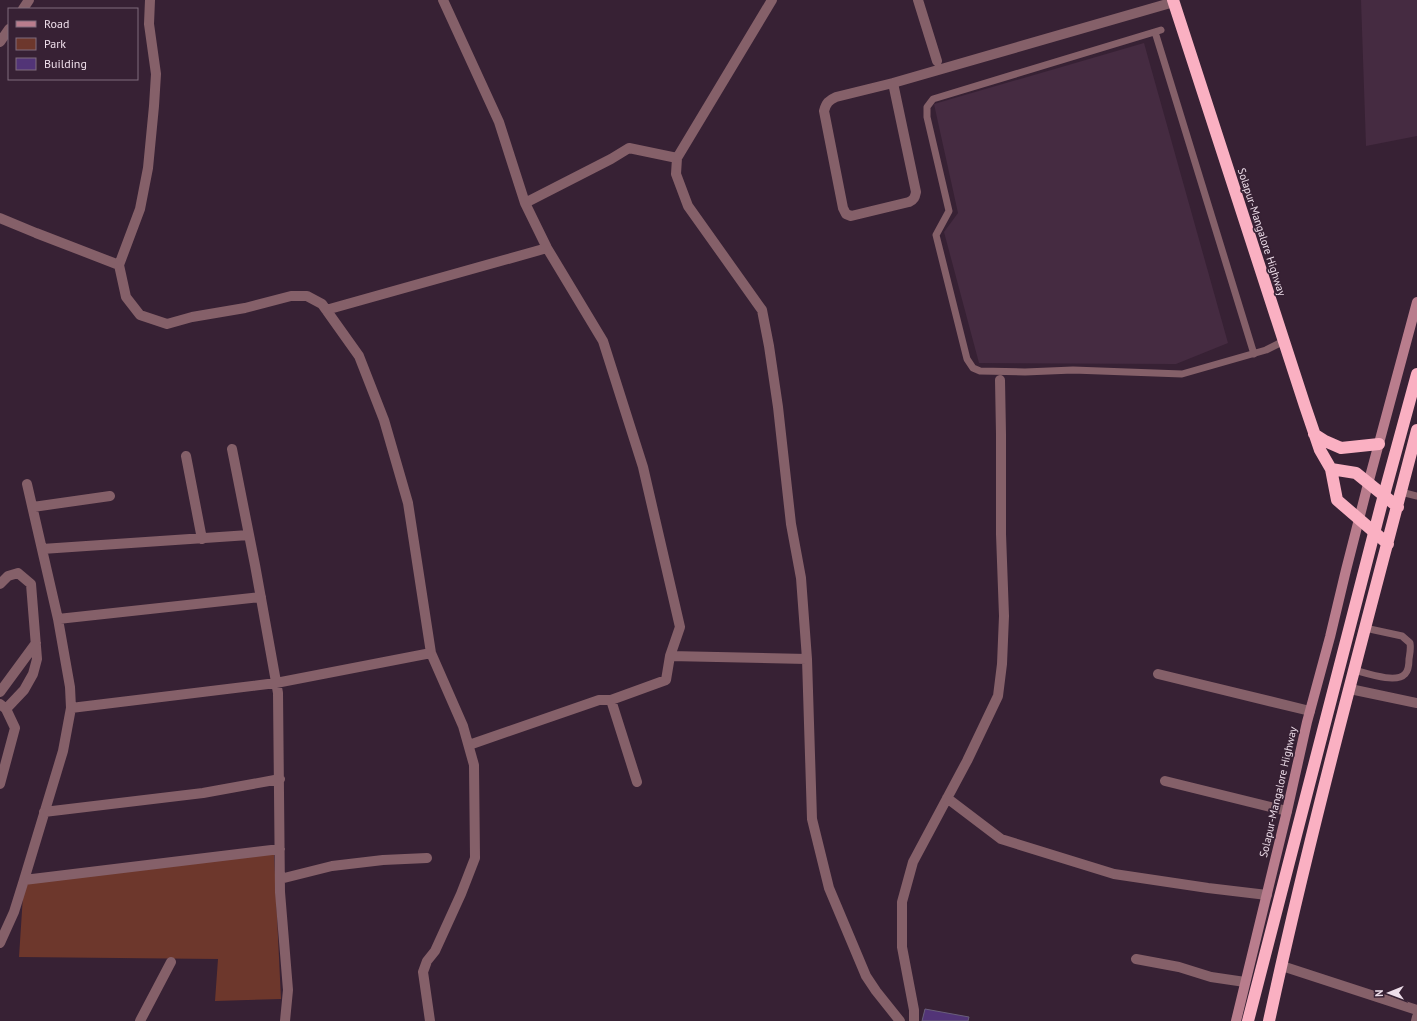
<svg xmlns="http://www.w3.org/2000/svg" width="1417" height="1021" font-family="'PT Sans',sans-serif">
  <rect width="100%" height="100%" fill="#372134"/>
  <path fill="#452b41" d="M1361,0H1417V136L1366,146Z
    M1144,43L1228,343L1176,364L979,363L944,232L958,213L934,104Z"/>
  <path fill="#6d372c" d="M274,854L281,999L215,1001L218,959L19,957L24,880Z"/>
  <path fill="#523477" stroke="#695e7a" d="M925,1009L969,1017L968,1021H922Z"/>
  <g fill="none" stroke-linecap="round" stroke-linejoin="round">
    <path stroke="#856069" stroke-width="7" d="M1161,30L933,99L927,107V117L949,211L936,235L967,359L973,368L980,371L1025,372L1073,370L1182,374L1266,350L1284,341
      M1155,32L1254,354
      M1401,492L1417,496
      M1354,670C1366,673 1396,684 1405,674C1409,670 1409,664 1409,659C1410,653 1411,649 1410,643L1402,636L1365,628"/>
    <path stroke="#856069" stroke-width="10" d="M150,0L149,24L156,74L154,106L148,168L140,209L119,265L126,297L140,315L167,324L192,317L245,308L291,296H307L322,304L359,356L384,420L408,503L431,653L463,726L474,765L475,858L461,894L435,951L427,961L423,972L430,1021
      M443,0L499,122L525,203L547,248L603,341L643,467L680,627L670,656L666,680L611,700H599L469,745
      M772,0L677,158L676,174L688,206L762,310L769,346L778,407L791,524L801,578L807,659L812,819L829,888L866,976L876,991L900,1021
      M918,0L937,61
      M23,9L29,0
      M0,42L9,29
      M893,83L916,192C915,197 914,200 909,202L851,216L846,214L843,208L824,111C826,103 829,100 836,97Z
      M893,83L1174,2
      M525,203L611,159L629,148L677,158
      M0,218L36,233L119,265
      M326,310L547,248
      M232,449L255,565L278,693L280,892L288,990L285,1021
      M186,456L202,539
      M33,507L110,496
      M42,549L249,535
      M0,584L8,576L18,573L31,584L37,659L33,674L24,690L6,709
      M58,619L261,597
      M670,656L807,659
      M1158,674L1310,711
      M1350,689L1417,703
      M0,692L36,643
      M611,700L637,782
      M0,704L6,709L15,728L0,784
      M71,708L276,683L431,653
      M1165,781L1287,811
      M947,798L1001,839L1114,874L1208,888L1267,895
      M44,812L203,793L280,779
      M280,879L332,866L383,860L427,858
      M24,880L280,849
      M0,943L14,912L24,880L63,751L71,708L70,687L58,619L27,484
      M1136,959L1179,967L1211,977L1245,982
      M1282,966L1417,1010
      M140,1021L171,962
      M914,1021V1010L902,947V902L913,862L967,761L998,696L1002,664L1004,616L1001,534V434L1000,380
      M1416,1021L1417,1017"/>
    <path stroke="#b97d8d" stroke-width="10" d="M1236,1021L1287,811L1307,722L1330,637L1346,570L1368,484L1417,302"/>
    <path stroke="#fab0c2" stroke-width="12" d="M1173,0L1305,406L1320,450L1331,469L1337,500L1388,544
      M1314,434L1325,441L1341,448L1379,444
      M1331,469L1356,473L1398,507
      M1269,1021C1312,822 1366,626 1417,430"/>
    <path stroke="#fab0c2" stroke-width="12" d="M1248,1021L1381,506L1417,374"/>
  </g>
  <g text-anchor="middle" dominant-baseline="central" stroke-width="3.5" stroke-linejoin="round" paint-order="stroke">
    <g font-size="11" fill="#eedeea" stroke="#372134">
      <text transform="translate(1262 232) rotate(72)">Solapur-Mangalore Highway</text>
      <text transform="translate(1278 792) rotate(-77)">Solapur-Mangalore Highway</text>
    </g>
  </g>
  <rect x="8" y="8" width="130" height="72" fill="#372134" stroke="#806d7d"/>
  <rect x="16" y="21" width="20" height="6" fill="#b97d8d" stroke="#806d7d"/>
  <text x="44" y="28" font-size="12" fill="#eedeea">Road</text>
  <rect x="16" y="38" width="20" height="12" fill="#6d372c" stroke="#806d7d"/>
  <text x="44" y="48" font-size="12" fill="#eedeea">Park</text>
  <rect x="16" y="58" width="20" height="12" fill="#523477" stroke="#806d7d"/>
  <text x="44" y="68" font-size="12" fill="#eedeea">Building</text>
  <g transform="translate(1389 993) rotate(269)" stroke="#372134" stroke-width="3" paint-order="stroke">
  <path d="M0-3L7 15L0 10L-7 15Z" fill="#eedeea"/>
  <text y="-6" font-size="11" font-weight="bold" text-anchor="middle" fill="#eedeea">N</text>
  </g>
</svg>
